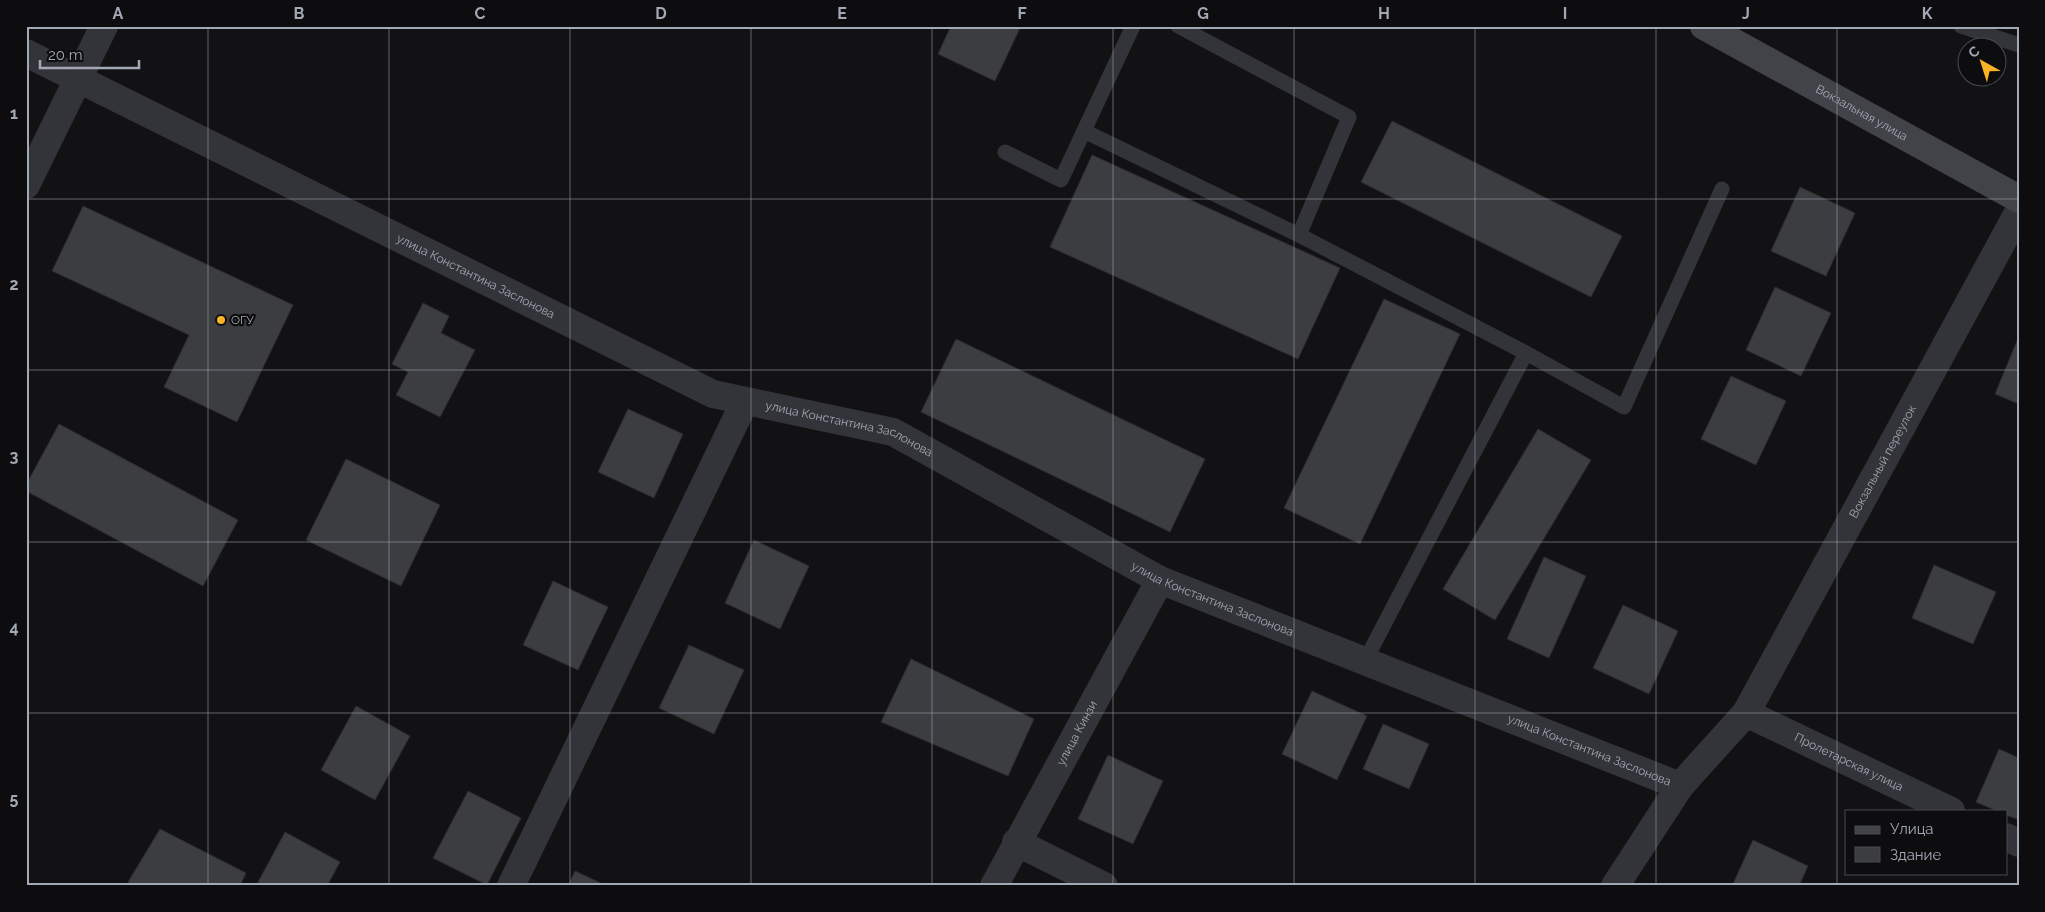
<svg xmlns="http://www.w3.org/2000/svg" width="2045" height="912" font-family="Raleway,sans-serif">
  <rect width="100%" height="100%" fill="#121214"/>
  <path fill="#3c3d41" stroke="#2c2c30" d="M951,26H1021L995,81L938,54Z
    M1392,121L1622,236L1591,297L1361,182Z
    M1092,155L1340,268L1298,359L1050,247Z
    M1800,187L1855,213L1826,276L1771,251Z
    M83,206L293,305L237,422L164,387L189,335L52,271Z
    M1775,287L1831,313L1801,376L1746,350Z
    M1384,299L1460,334L1360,544L1284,508Z
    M423,303L449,316L441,333L475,350L440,417L396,395L408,372L392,364Z
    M2019,336V404L1995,394Z
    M956,339L1205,459L1170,532L921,412Z
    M1731,376L1786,401L1756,465L1701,439Z
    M628,409L683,434L654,498L598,472Z
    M59,424L238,520L203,586L26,491V485Z
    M1538,429L1591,460L1495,620L1443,589Z
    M346,459L440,505L401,586L306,540Z
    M754,540L809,566L780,629L725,603Z
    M1544,557L1586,576L1549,658L1507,639Z
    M1934,565L1996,592L1973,644L1912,618Z
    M553,581L608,607L578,670L523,645Z
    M1623,605L1678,631L1649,694L1593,668Z
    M689,645L744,670L714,734L659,708Z
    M911,659L1034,719L1008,776L881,722Z
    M1312,691L1367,716L1337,780L1282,754Z
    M356,706L410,736L375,800L321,770Z
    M1383,724L1429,744L1409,789L1363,769Z
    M1999,749L2019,758V820L2006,815V811H1997L1976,802Z
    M1108,755L1163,781L1133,844L1078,819Z
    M468,791L521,818L487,885L433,858Z
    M160,829L246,873L240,886H136L128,882Z
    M285,832L340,862L327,886H256Z
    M1753,840L1808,866L1799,886H1732Z
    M575,871L607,886H568Z"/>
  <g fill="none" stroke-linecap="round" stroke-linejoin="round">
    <path stroke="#333439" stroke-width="15" d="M1961,26L2019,45
      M1084,131L1299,235L1349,117L1178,26
      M1005,152L1061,180L1133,26
      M1299,235L1526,353
      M1365,661L1526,353L1624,407L1722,189"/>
    <g stroke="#333439" stroke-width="28">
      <path id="s1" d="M26,53L713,394L893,432L1160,580L1680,786"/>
      <path d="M26,185L104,26"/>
      <path id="s2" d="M1746,713L1951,811"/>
      <path d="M2006,837L2019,843"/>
      <path d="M1016,842L1104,886"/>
      <path d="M511,886L745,401"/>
      <path id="s3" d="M994,886L1160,580"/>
      <path id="s4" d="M1615,886L1680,786L1746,713L2019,211"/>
    </g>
    <path stroke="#414349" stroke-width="28" id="s5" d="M1704,26L2019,199"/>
  </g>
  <path fill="none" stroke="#a3a8b5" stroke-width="1" stroke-opacity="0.55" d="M208,26V886M389,26V886M570,26V886M751,26V886M932,26V886M1113,26V886M1294,26V886M1475,26V886M1656,26V886M1837,26V886M26,199H2019M26,370H2019M26,542H2019M26,713H2019"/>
  <circle fill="#f9b325" stroke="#0d0d0f" stroke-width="2" cx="221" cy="320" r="5"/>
  <g text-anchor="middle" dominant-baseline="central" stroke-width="4.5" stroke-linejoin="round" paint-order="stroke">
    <g font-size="12" fill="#a3a8b5" stroke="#0d0d0f">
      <text stroke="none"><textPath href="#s5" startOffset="180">Вокзальная улица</textPath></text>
      <text stroke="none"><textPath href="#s1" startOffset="502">улица Константина Заслонова</textPath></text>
      <text stroke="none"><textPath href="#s1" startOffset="908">улица Константина Заслонова</textPath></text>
      <text stroke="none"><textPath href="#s4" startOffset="504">Вокзальный переулок</textPath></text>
      <text stroke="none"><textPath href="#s1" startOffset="1312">улица Константина Заслонова</textPath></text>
      <text stroke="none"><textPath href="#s3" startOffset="174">улица Кинзи</textPath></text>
      <text stroke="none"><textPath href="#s1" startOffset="1718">улица Константина Заслонова</textPath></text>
      <text stroke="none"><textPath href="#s2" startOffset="114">Пролетарская улица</textPath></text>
    </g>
    <g font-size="12" fill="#a3a8b5" stroke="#0d0d0f" text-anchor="start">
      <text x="231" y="320">ОГУ</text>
    </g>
  </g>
  <rect width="2045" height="912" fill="none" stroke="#0d0d0f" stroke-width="55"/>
  <rect x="1845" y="810" width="162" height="65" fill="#0d0d0f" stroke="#494b51"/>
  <rect x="1855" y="826" width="25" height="8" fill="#414349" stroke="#494b51"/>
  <text x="1890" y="834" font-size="15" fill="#a3a8b5">Улица</text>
  <rect x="1855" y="847" width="25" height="15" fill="#3c3d41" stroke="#494b51"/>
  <text x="1890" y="860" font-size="15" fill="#a3a8b5">Здание</text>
  <g transform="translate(1982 62) rotate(321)"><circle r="24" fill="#0d0d0f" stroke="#494b51"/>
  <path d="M0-4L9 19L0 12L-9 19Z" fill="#f9b325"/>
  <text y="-8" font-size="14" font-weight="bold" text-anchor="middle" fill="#a3a8b5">С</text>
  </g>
  <path d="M40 60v8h99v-8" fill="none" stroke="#a3a8b5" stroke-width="2.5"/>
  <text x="48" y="60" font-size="15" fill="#a3a8b5" stroke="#0d0d0f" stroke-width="4" paint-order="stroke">20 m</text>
  <rect x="28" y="28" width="1990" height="856" fill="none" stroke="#a3a8b5" stroke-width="2"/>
  <g font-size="16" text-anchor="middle" font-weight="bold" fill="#a3a8b5">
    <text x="118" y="19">A</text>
    <text x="299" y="19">B</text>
    <text x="480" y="19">C</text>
    <text x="661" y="19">D</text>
    <text x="842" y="19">E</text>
    <text x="1022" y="19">F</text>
    <text x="1203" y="19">G</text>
    <text x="1384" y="19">H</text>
    <text x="1565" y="19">I</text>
    <text x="1746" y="19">J</text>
    <text x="1927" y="19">K</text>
    <text x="14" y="119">1</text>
    <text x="14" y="290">2</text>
    <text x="14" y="462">3</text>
    <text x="14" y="633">4</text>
    <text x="14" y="804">5</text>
  </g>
</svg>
